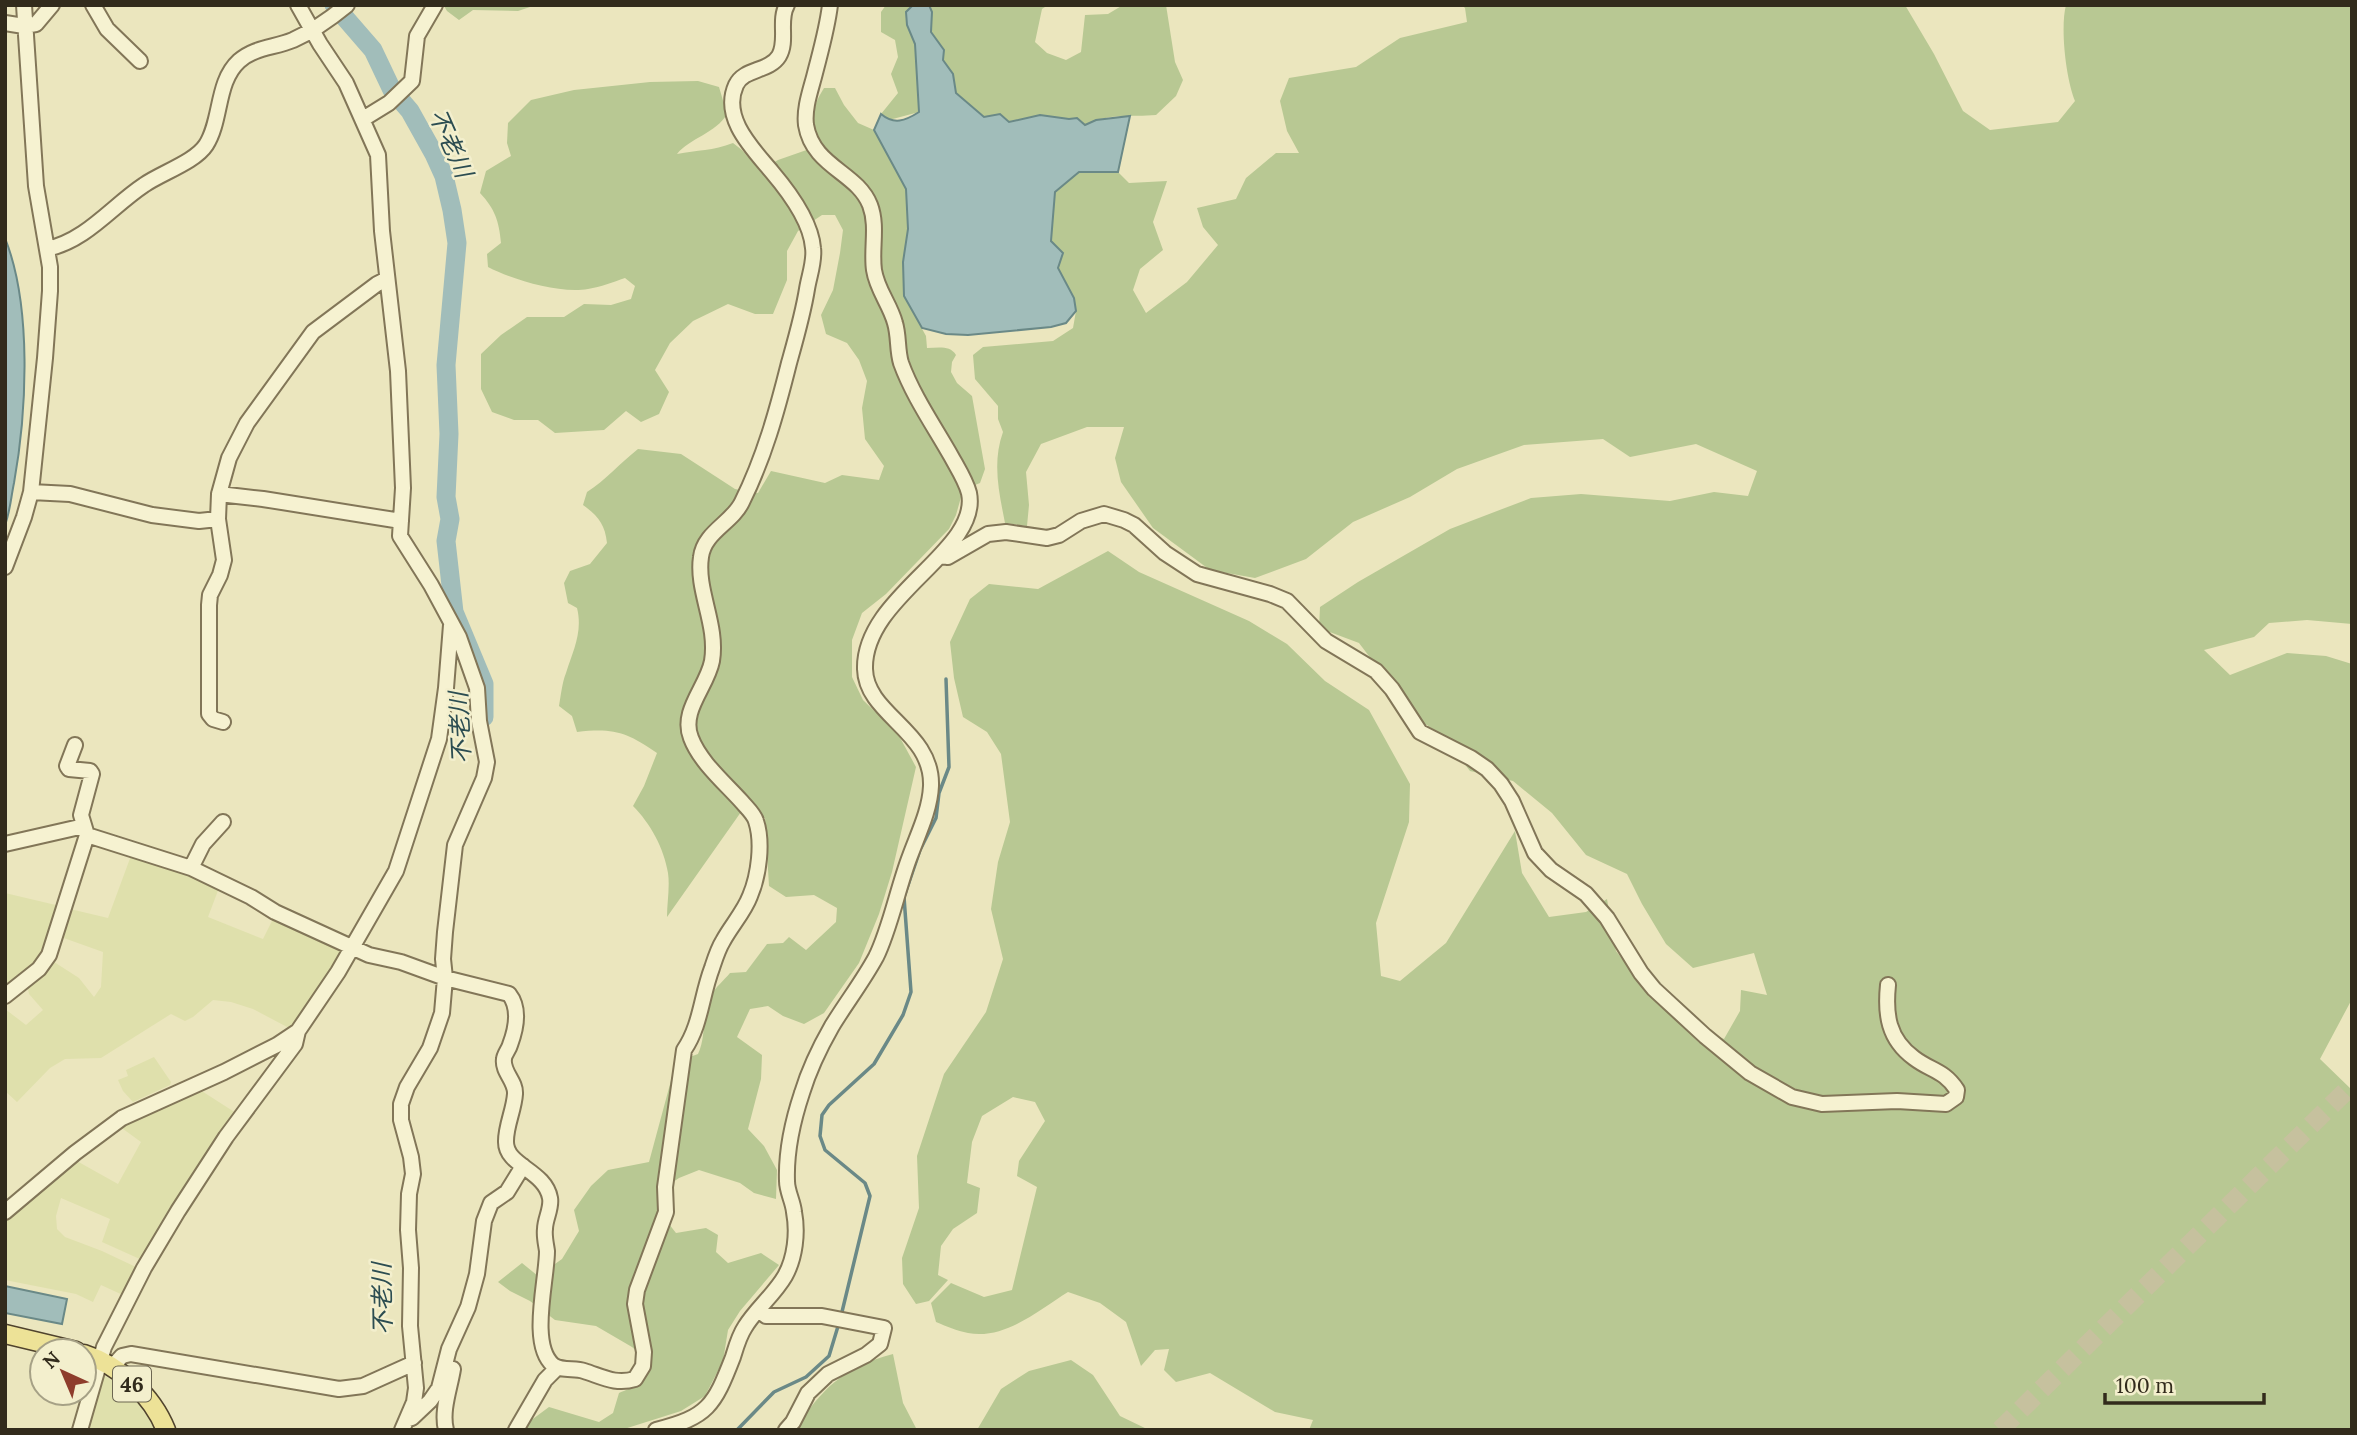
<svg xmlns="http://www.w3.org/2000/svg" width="2357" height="1435" font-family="Lora,'Noto Sans JP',serif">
  <rect width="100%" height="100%" fill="#ebe6be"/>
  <path fill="#dfe0ac" d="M132,853L179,868L178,872L185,874L186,871L219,888L208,917L263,939L275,915L341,948L343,954L297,1020L289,1028L253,1009L231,1002L213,1000L193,1017L185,1021L171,1014L101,1058L65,1059L50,1068L17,1102L5,1091V1009L26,1025L43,1010L29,994L27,984L51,960L79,978L94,997L101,987L103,952L61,937L70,909L108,918Z
    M5,893L60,906L41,959L5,990Z
    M154,1057L171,1082L170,1085L133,1102L123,1091L118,1080L128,1076L126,1070Z
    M197,1088L236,1113L142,1260L102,1242L110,1219L61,1198L56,1216L57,1229L65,1237L102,1251L138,1268L125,1296L101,1285L93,1302L76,1294L5,1280V1218L75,1160L118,1184L141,1142L119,1126Z
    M102,1374L118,1384L136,1400L156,1430H86Z"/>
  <path fill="#b8c893" d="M536,5L518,11L473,10L459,20L447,11L444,6Z
    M886,5H913L907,12C907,25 913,33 915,45C920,66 919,91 919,112L889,120L881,114L898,93L891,74L898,57L895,40L881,32V12Z
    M929,5H1048L1042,9L1035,42L1047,53L1066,60L1081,52L1085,15L1108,14L1123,5H1166L1175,62L1183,80L1176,96L1156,115C1132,117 1107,113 1085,125L1069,119L1040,115L1008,122L1000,114L984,117L956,93L953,74L943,60L944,50L931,32L932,12Z
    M1462,5H1905L1934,54L1963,111L1990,130L2058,122L2075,101C2066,79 2060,28 2066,5H2352V624L2307,620L2269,623L2254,637L2204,650L2230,675L2287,653L2326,656L2352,664V999L2320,1059L2352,1090V1430H1309L1313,1420L1275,1412L1210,1373L1176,1382L1164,1370L1169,1349L1155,1350L1141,1366L1126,1322L1100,1303L1068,1292C1039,1310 1005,1340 968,1333C957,1331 946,1326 936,1322L931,1303L951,1283L984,1297L1012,1290L1037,1187L1017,1176L1019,1161L1045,1121L1035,1102L1013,1097L982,1116L972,1142L967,1183L980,1188L977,1213L953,1229L941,1246L938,1275L948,1280L929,1301L916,1304L903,1284L902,1258L919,1208L917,1156L944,1074L986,1012L1003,959L991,909L998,862L1010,822L1001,754L987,732L963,717L954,678L950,642L970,599L989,584L1038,589L1108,551L1139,572L1249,621L1287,644L1325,681L1369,710L1410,784L1409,822L1376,923L1381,976L1400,981L1446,943L1515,831L1522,873L1549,917L1586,912L1607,899L1616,951L1643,986L1670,1015L1724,1039L1740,1011L1741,990L1767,995L1754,953L1693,968L1666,944L1642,904L1627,874L1586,855L1552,813L1513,781L1470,771L1442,735L1416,718L1359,643L1319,628L1320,607L1358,582L1450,529L1531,498L1581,494L1670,501L1714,492L1748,496L1757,471L1696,444L1630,457L1603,439L1524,445L1457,469L1410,497L1353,522L1306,559L1255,578L1210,570L1153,528L1121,482L1115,458L1124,427H1087L1041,444L1026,472L1029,505L1027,526L1005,523C999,492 992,463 1003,432L998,419V406L975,379L973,355L983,347L1053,341L1073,328L1076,311L1074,298L1058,268L1051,241L1055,192L1079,172H1118L1129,183L1167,181L1153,222L1163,250L1140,269L1133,290L1146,313L1187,282L1218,245L1203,227L1197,208L1236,199L1246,178L1276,153H1299L1287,131L1280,101L1289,78L1356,67L1400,38L1467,22L1465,8Z
    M698,81L719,87L727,114C716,133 690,138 677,154C697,150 713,151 733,143L742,150L760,171L778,160L818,146C812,122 810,110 824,88H835L844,105L858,123L874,130L906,189L908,229L903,262L904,296L926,336L927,348C938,348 950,345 956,355L952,362L951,372L957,383L972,396L985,469L980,483L963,490L956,515L949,529L886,594L862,613L852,640V677L863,700L898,734L916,767L892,872L879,914L859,963L824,1013L804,1024L783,1016L768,1006L750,1009L737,1037L762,1055L761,1079L748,1129L764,1146L777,1170L776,1199L754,1193L740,1183L699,1170L679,1178L658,1192V1210L676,1233L706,1228L718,1235L716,1252L728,1263L761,1253L779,1265L740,1311L728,1330L723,1361L705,1396L681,1411L621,1430H523L526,1424L549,1407L599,1422L613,1413L619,1393C634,1387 648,1380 651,1363L632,1347L596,1326L555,1320L530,1301L510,1291L498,1282L522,1263L538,1276L562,1259L579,1231L574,1210L591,1186L608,1170L649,1162L676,1062L698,1054C707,1035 701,1013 711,995C716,987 724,980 730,973L746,972L767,944L783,943L789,937L806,950L836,922L837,908L814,895L786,897L769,886L765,818L741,812L667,917C667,903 670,887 668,873C664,848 650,823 633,806L644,786L657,753C626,732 614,728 577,732L572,716L559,706C561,695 562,683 566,673C573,651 583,632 577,608L568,603L564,583L570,571L590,564L607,543C605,524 598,516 583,505L587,492C606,480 620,463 638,449L681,454L735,489L758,493L771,471L825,483L842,475L879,480L884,466L865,439L862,408L867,381L859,360L847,343L826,334L821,315L833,290L840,253L843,230L835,215H822L798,231L787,251V280L773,314H755L728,304L693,321L670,343L655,370L669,392L659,414L641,422L626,411L604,430L555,433L538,420H514L492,412L481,389V354L501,335L527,317H564L584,304L611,305L631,299L635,286L625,278C613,282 601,287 588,289C560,294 513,280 488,267L487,254L501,243C499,221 495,209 480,193L486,171L511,156L507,143L508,123L531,100L574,90L650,82Z
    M893,1354L903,1403L917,1430H795C822,1388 844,1367 893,1354Z
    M1071,1360L1093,1375L1120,1416L1149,1430H977L1001,1389L1029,1371Z"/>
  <path fill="#a1bdba" stroke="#6a8987" stroke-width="2" d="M913,5H929L932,12L931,32L944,50L943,60L953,74L956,93L984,117L1000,114L1009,122L1040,115L1069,119L1077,118L1085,125L1096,120L1130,116L1118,172H1079L1055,192L1051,241L1063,253L1058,268L1074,298L1076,311L1066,323L1051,327L968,335L946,334L922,328L904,296L903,262L908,229L906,189L874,130L881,114C894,125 905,121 919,112L915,44L907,25L906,12Z
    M5,238C32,306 27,411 14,483C11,497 10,512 5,525Z
    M5,1286L67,1299L62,1324L5,1313Z"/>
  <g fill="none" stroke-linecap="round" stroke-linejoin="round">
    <path stroke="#6a8987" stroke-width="3.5" d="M841,1316L870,1196L865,1183L825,1150L820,1136L822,1115L829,1105L874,1064L903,1015L911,992L904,897L920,850L936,818L939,793L949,767L946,679
      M737,1430L774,1392L806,1377L829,1356L839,1323"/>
    <path stroke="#a1bdba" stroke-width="19" d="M334,5L373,50L392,90L410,111L434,154L444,176L452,210L457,243L446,365L449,434L446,497L450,519L446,541L454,612L484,684V717"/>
    <path stroke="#c6c19e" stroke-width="19" stroke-dasharray="19 10" stroke-linecap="butt" d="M2000,1430L2352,1085"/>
    <g stroke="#827658" stroke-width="18">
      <path id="minor" d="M93,5L107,29L140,61
        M298,5L320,44L346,83L378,155L382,231L398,371L403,488L400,536L431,585L459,637L477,688L479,721L487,762L484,778L455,845L445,932L443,959L445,978L442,1013L430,1048L407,1087L401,1104V1120L411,1157L413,1174L409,1194L408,1230L411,1268L410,1326L416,1388L414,1402L402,1430
        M5,23L24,26L36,24L52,5
        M363,119L389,103L412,81L417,36L435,5
        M47,249C87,240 111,207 144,185C161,173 195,162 206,145C222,120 216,82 239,61C255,47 274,48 293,40C313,31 330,19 347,5
        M31,492L70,494L152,515L199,521L218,519
        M219,494L263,499L401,521
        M942,556L948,557L988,534L1006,532L1047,538L1059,535L1081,521L1104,514L1124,520L1134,525L1165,553L1197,574L1270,594L1287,601L1326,641L1376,671L1392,689L1420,732L1471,758L1487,769L1501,784L1512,801L1535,853L1551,870L1586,894L1607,918L1641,973L1654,989L1705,1036L1750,1073L1792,1097L1822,1104L1897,1101L1946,1104L1956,1097L1957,1090C1944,1070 1931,1071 1914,1058C1888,1039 1885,1014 1888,985
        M5,567L24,517L31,492L45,358L50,291V267L36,186L24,5
        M223,722L213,719L209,714V605L210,595L220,575L224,560L218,519L219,494L229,458L247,423L313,332L377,284L387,279
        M87,835L191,868L251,897L275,912L369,955L401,962L445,978L509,994C520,1008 516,1029 510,1045C509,1049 504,1055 504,1059C502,1072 516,1081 515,1094C514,1110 506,1125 506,1141C505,1166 545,1170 550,1198C552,1208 545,1219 545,1229C544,1236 546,1244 547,1251C547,1280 529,1344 553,1365C561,1371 575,1368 584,1371C603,1377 616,1385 635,1379L643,1366L644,1352L635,1304L637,1290L666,1212L665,1187L684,1050C701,1025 701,997 712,968C715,959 718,949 723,941C731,926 744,912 750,896C759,875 763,842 756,821C754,814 747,808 742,802C725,783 700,762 691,738C680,711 707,687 712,661C718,624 696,591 701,557C704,532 732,523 742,502C764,458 777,411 789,363C796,338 803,314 807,289C809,276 815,261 813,248C811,221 789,192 772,172C753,149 721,118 736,85C744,68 769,72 779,56C788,41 778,20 787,5
        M5,844L84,826
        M191,868L203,844L223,822
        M5,996L39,969L49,955L87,835L81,815L92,774L90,771L69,769L67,766L75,745
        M5,1212L75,1153L122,1118L224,1072L277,1045L298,1031L338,972L396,871L439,739L446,688L451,625
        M758,1310L766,1316H822L884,1328L880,1344L866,1355L828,1374L808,1393L793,1422L786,1430
        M112,1367L122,1356L131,1354L339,1389L363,1386L414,1363
        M408,1419L412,1418L430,1401L439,1388L449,1349L468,1307L477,1274L484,1221L491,1203L507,1192L523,1166
        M80,1430L104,1347L144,1268L178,1211L226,1137L295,1044L298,1031
        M446,1430C441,1411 450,1388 453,1369
        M516,1430L545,1380L557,1368
        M656,1430C708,1417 714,1406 733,1357C736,1347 739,1336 745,1327C756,1309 774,1295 785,1276C795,1258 798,1233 794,1212C793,1201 787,1192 787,1181C786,1153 793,1120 802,1093C809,1070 820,1047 832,1026C846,1003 863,981 876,957C890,929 898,887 910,856C918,834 930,810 931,786C933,731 866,715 865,669C863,596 981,551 969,493C966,481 957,467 951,456C934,426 913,396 901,363C897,350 899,336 895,323C890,304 877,290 874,270C871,249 878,226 870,205C857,172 813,167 806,125C804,109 810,92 814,77C820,53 827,30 830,5"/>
    </g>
    <g stroke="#50432d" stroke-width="21">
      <path id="major" d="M5,1334L76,1351
        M84,1354C119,1365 152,1395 166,1430"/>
    </g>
    <use href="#minor" stroke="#f6f2d1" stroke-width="14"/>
    <use href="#major" stroke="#ede297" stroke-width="18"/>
  </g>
  <g text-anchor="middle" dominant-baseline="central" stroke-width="5" stroke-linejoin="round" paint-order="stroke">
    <rect fill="#f3efcd" stroke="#6c6651" stroke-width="2" x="113" y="1366.5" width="38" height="35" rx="5"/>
    <g font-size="21" font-weight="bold" fill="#322b1c">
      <text x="132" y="1384">46</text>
    </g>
    <g font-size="24" font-style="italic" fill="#2c4d51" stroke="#f3efcd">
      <text transform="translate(451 143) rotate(66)">不老川</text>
      <text transform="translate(460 728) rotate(-93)">不老川</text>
      <text transform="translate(382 1299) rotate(-91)">不老川</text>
    </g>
  </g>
  <rect width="2357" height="1435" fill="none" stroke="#322b1c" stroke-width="14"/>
  <g transform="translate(63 1372) rotate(316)"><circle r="33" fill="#f3efcd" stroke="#a6a186" stroke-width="2"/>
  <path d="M0-5L12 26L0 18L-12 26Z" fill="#8e3d2c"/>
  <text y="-10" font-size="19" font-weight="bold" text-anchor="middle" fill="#322b1c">N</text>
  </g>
  <path d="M2105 1393v10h159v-10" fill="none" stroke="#322b1c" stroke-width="3.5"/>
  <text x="2116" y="1393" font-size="21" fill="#322b1c" stroke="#f3efcd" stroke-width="5" paint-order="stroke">100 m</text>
</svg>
